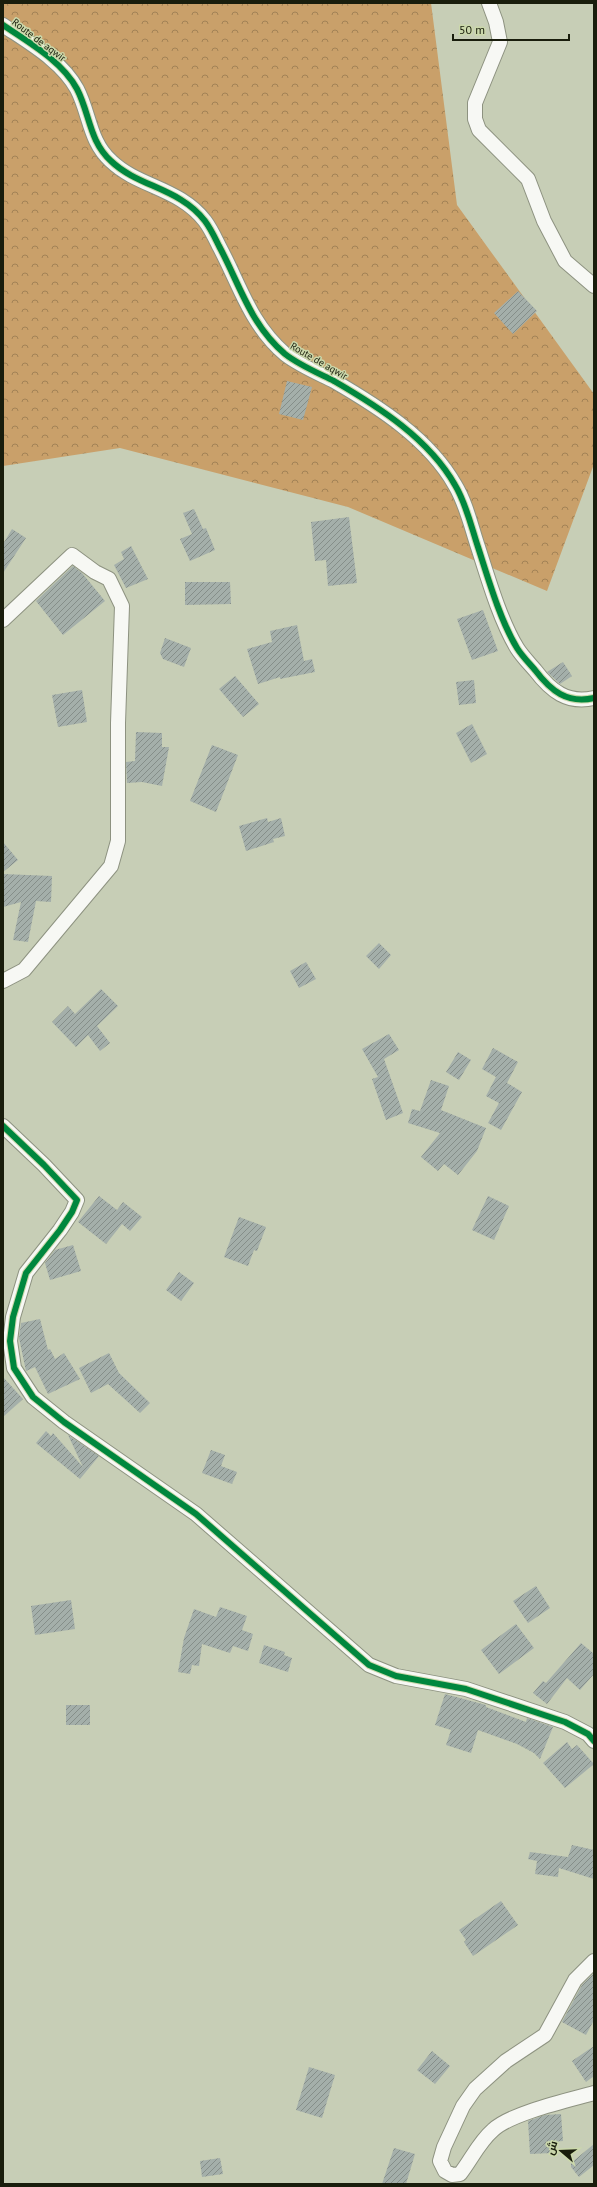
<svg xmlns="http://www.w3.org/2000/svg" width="597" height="2187" font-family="'PT Sans',Cairo,sans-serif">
  <defs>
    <pattern id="forest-crowns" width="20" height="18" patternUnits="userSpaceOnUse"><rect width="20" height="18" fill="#c9a06a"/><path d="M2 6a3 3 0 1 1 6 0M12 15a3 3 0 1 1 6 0" fill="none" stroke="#a28256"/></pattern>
    <pattern id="building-hatch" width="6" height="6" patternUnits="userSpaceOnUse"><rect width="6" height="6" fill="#a4afaa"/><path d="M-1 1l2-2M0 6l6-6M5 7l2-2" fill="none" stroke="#858e89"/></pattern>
  </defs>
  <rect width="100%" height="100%" fill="#c7ceb6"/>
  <path fill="url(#forest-crowns)" d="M3,3H431L457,205L594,394V464L547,591L348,507L120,448L3,466Z"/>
  <path fill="url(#building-hatch)" d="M518,291L537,311L513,334L494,313Z
    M287,381L312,387L303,420L279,414Z
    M194,509L203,529L206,528L215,550L190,561L180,539L192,534L183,513Z
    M349,517L357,583L328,586L326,560L315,561L311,522Z
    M12,529L26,538L3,573V544Z
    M131,546L148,579L126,588L114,565L124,559L121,552Z
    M73,566L82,573L105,601L63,635L36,601Z
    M185,582H230L231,604L185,605Z
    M483,610L498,651L472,660L457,619Z
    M297,625L304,661L312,659L315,672L280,679V677L258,684L247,649L272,642L270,631Z
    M165,638L191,648L184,667L163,659L160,653Z
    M563,662L572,676L560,684L547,672Z
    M235,676L259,704L243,717L219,689Z
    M474,680L476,703L459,705L456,682Z
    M82,690L87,722L58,727L52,695Z
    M472,724L487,754L471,763L456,733Z
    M136,732L162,733V747H169L162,786L142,782L127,783L126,762L135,761Z
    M212,745L238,755L216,812L190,801Z
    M267,818L268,822L281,818L285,836L273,839L274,842L246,851L239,826Z
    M3,842L18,860L3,872Z
    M3,874L52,876L51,902L36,901L28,942L13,940L21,902L3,907Z
    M379,943L391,955L379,969L366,956Z
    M306,962L316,979L299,988L290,971Z
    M101,989L118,1006L97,1026L110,1043L100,1051L88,1035L76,1047L52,1022L68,1006L75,1014Z
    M389,1034L399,1050L384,1059L403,1113L386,1120L372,1079L378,1077L362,1049Z
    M493,1048L518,1062L507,1083L522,1092L501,1130L488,1123L499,1103L486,1096L496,1077L482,1069Z
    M458,1052L471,1060L459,1080L446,1072Z
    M431,1080L449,1086L441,1110L486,1128L477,1151L458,1175L444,1164L438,1171L421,1157L440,1133L408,1123L412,1109L420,1111Z
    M99,1196L117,1210L123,1202L142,1217L130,1231L122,1224L106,1244L78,1222Z
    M488,1196L509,1206L494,1240L472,1230Z
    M239,1217L266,1227L257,1251L254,1250L248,1266L224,1257Z
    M73,1245L81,1271L50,1280L45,1263L55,1250Z
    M179,1272L194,1283L181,1301L166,1290Z
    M40,1319L48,1350L50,1349L55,1359L64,1353L80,1379L48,1394L35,1367L26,1371L19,1338L21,1323Z
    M109,1353L119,1373L150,1403L140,1413L108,1384L91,1393L79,1368Z
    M3,1377L23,1399L3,1417Z
    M46,1431L51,1436L53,1433L83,1467L68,1435L99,1456L80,1479L36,1443Z
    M211,1450L225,1455L221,1466L237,1472L232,1484L202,1473Z
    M536,1586L550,1608L528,1623L513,1601Z
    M71,1600L75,1629L35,1635L31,1606Z
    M220,1607L247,1616L242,1630L253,1634L248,1651L233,1646L230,1653L202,1644L199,1666L192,1665L190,1674L178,1672L184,1638L194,1609L216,1617Z
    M516,1624L534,1648L499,1674L481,1650Z
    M581,1643L594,1654V1674L580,1690L567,1678L547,1704L533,1693L543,1681L546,1683Z
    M264,1645L285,1652L284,1655L292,1658L288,1672L259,1663Z
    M445,1694L486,1705V1707L526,1722L527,1718L553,1727L540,1759L534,1753L517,1744L478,1730L471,1753L446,1745L451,1730L435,1725Z
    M66,1705H90V1725H66Z
    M567,1742L572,1749L577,1745L594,1764L565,1788L543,1763Z
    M572,1845L594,1850V1879L559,1868L558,1877L535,1874L537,1861L528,1859L530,1852L568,1857Z
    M501,1901L518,1925L473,1956L464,1942L466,1940L459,1930Z
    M594,1973V2020L586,2035L562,2022L582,1985Z
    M594,2046V2076L586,2082L572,2061Z
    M432,2051L450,2066L435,2084L417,2070Z
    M309,2067L335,2075L322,2118L296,2110Z
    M561,2114L563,2141L551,2142L552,2153L530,2154L528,2121L545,2115Z
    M594,2144V2165L579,2177L571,2167V2163Z
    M394,2148L415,2154L406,2184H382Z
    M220,2158L223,2174L202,2177L200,2161Z"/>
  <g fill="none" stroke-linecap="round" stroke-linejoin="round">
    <g stroke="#8d9280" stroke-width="16">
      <path id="minor" d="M489,3L496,22L500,42L475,103V119L479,130L528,179L544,221L565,261L594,286
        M3,25C28,42 62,61 77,89C90,114 89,141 111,161C138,187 180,188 205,221C211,229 215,238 219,246C240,285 250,324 285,354C299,365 318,373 334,381C379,407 429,439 455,485C466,503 471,526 478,547C488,578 500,620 517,648C522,656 529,663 535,670C551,691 567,704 594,698
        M3,620L72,555L95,572L109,579L122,606L118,723V841L111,866L24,970L3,981
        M3,1126L44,1165L77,1200L72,1212L60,1230L26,1273L13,1317L10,1341L14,1368L33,1397L64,1422L196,1514L369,1665L396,1676L466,1689L565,1722L588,1734L594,1741
        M594,1961L575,1980L545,2035L506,2061L475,2089L463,2106L444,2147L440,2161L445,2171L452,2175L460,2174C471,2160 479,2142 493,2130C511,2113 569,2100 594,2093"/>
    </g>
    <use href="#minor" stroke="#f7f8f4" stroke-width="14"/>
    <g stroke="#cbd8ab" stroke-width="8">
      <path id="cycleway" d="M3,25C28,42 62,61 77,89C90,114 89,141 111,161C138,187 180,188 205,221C211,229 215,238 219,246C240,285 250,324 285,354C299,365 318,373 334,381C379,407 429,439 455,485C466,503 471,526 478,547C488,578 500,620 517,648C522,656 529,663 535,670C551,691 567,704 594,698
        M3,1126L44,1165L77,1200L72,1212L60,1230L26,1273L13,1317L10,1341L14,1368L33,1397L64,1422L196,1514L369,1665L396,1676L466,1689L565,1722L588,1734L594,1741"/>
    </g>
    <use href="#cycleway" stroke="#00873e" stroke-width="6"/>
  </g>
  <g text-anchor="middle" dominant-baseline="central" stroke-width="3" stroke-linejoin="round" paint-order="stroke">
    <g font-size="10" fill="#191d0c" stroke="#cbd8ab">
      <text transform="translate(39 40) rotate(37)">Route de aqwir</text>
      <text transform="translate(319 361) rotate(30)">Route de aqwir</text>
    </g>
  </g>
  <rect width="597" height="2187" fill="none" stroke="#191d0c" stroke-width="8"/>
  <g transform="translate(561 2151) rotate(289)" stroke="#cbd8ab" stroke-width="3" paint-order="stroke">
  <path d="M0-3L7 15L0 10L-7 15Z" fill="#191d0c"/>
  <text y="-6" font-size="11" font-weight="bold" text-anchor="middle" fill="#191d0c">ش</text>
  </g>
  <path d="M453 34v6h116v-6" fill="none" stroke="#191d0c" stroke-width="2"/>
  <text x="459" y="34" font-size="12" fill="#191d0c" stroke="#cbd8ab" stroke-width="3" paint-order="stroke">50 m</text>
</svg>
